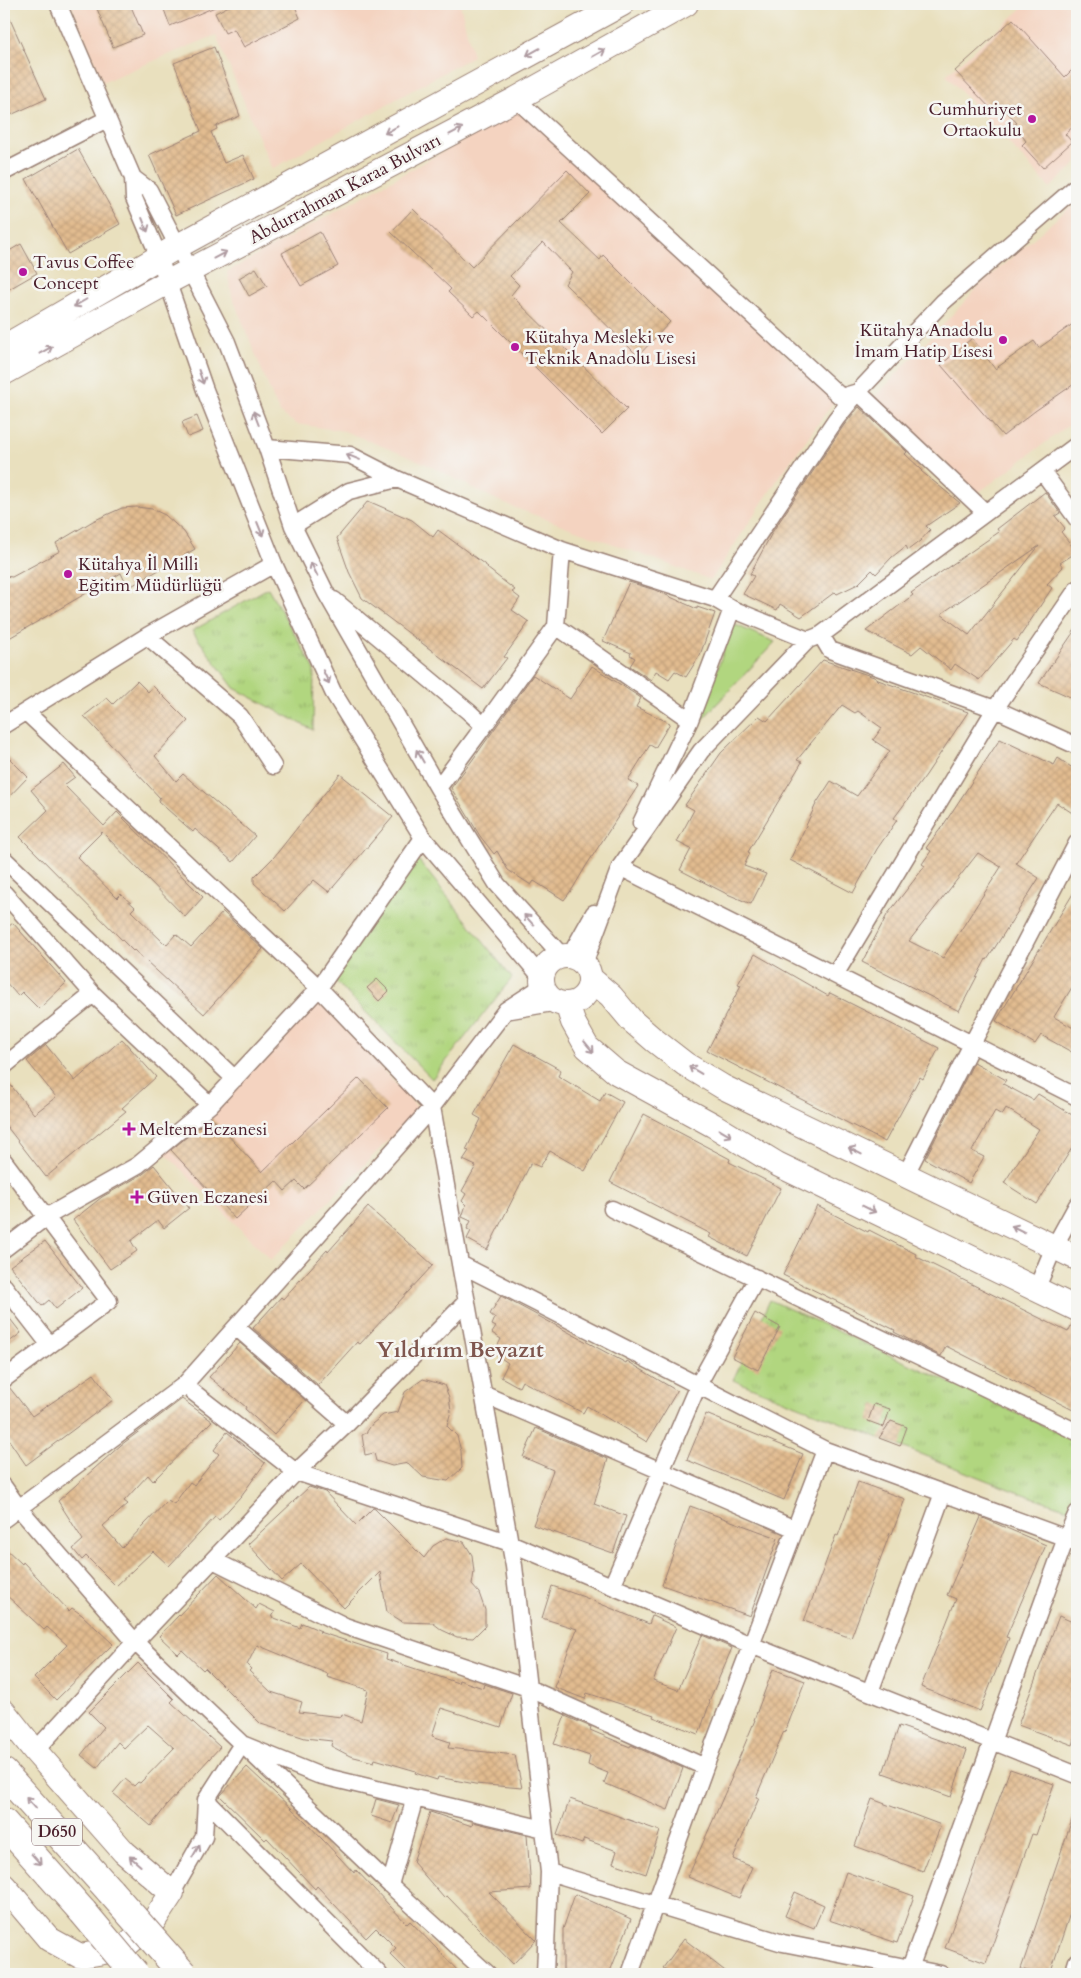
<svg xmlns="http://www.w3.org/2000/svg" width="1081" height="1978" font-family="Cardo,serif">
  <defs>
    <pattern id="park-tufts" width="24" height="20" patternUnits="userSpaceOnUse" patternTransform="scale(1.25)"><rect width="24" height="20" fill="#b1d67f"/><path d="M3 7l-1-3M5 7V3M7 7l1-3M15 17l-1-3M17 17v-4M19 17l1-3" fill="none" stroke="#9ab76e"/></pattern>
    <pattern id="building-cross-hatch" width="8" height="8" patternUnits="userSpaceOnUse" patternTransform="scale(1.25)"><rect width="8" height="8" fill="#e2bc90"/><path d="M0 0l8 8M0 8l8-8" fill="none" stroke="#c3a17c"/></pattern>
  </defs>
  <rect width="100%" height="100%" fill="#f6f6f2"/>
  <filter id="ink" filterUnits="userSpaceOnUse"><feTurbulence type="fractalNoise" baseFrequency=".02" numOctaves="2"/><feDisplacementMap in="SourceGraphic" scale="10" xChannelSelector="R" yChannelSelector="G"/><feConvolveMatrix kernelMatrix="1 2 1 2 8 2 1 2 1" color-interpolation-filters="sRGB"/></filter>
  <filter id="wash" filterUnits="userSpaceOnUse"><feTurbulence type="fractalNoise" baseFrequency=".0096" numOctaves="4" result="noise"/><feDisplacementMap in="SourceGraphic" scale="20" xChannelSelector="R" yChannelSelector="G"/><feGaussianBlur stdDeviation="1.12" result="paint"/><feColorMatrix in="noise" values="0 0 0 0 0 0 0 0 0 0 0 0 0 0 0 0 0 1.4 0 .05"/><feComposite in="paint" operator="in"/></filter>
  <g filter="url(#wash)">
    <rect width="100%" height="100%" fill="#e9e0be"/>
    <path fill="#f4d3c0" d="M71,4H460L473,56L272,169L216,35L103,82Z
      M1027,4H1077V163L1050,188L946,75Z
      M520,109L835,400L780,476L711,580L505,504L422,462L344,431L296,424L280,413L273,398L232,296L227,272Z
      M1071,206L1077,214V419L978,493L875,397L981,284Z
      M316,997L419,1109L271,1260L159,1147Z"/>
    <path fill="#b1d67f" stroke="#7e7a55" d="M733,624L775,642L698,724Z"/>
    <path fill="url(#park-tufts)" stroke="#7e7a55" d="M268,588L314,668L313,730L234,688L192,631Z
      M416,857L512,978L432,1079L333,979Z
      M770,1300L1077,1441V1488L1068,1509L1011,1490L733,1380Z"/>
    <g id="blocks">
      <path fill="url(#building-cross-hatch)" fill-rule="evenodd" d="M95,4H130L143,35L113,47Z
        M162,4H222L170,26Z
        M233,4H294L300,18L244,47L234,29L225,33L215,13Z
        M4,6L46,99L4,118Z
        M1013,19L1065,77L1077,65V123L1065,134L1072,142L1043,168L1022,145L1026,141L1014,125L1017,123L1000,104L992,110L955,71Z
        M214,47L240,116L216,126L217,129L211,132L224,163L243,155L254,179L176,215L149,155L201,131L174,63Z
        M78,149L120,224L68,254L26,179Z
        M567,170L590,194L561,223L600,260L603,255L670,322L638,356L565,284L572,272L543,242L510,276L519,285L511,295L627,409L602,434L479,311L473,316L448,292L451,289L391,232L413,209L472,267Z
        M320,232L338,266L301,286L282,253Z
        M21,244L37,273L4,292V254Z
        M256,268L267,286L249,296L239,278Z
        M1077,321V382L1035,411L1003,436L941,365L972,338L995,369L1034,341L1039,348Z
        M859,407L907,452L905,454L922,470L921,471L960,503L926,526L930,530L920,541L908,550L906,546L892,557L876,574L872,570L858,584L837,594L835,592L801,617L780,604L777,610L743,594L754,576L750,574L773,531L844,425Z
        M197,416L203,431L188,437L182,422Z
        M1045,492L1060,513L1055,516L1065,528L1061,532L1077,552L1060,563L1063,567L1047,584L1052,588L1017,641L1014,639L979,680L955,664L951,670L921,646L912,654L866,631L913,595L911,593L999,532L997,529ZM1039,546L969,635L941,614Z
        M368,501L412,520L433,537L438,530L488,567L487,568L515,590L512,592L520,598L512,610L529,622L504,657L507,658L483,689L362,598L349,572L337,538Z
        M137,507L152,509L165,515L184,532L195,549L128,588L121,573L4,641V576L12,577L60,551L56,543L93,521L122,508Z
        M629,582L655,590L697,609V607L715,613L700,655L686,677L675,671L669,679L656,671L651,680L630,666L635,658L630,655L631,653L603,641Z
        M1077,627V700L1039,683Z
        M823,660L874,677L878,680L968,712L926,775L894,818L897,820L877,849L853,893L790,860L816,804L831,781L857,796L890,751L873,740L882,728L858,711L855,713L842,705L797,760L802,762L748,852L750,853L744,866L766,874L751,904L725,893L680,870L691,849L677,842L694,810L685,805L721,753L759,716L767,721Z
        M592,666L641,698L636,707L670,723L655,748L650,745L628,780L638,786L586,866L573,888L564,900L534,881L531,885L508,870L497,851L494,854L480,836L451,788L471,762L533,675L570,699Z
        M137,681L148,692L153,686L188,721L155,756L176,781L183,774L255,836L233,862L195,829L193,832L158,801L160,798L84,716L107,698L113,704Z
        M1000,739L1054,765L1058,758L1077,771V816L1057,803L1016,863L1039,878L987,960L986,959L959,1011L862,962L887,915L925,866L922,864L931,851L926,848L944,824ZM978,853L1001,867L943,958L909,941Z
        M4,753L28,777L4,802Z
        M64,764L75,777L64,785L104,826L117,812L203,897L185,917L102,832L77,857L117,898L121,894L135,907L131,911L166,945L176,934L191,947L223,912L263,949L204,1014L134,950L133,951L20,837L48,810L31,790Z
        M340,774L393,817L329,892L314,880L285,911L254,883V877L274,857Z
        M1077,887V979L1054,1017L1077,1030V1055L1041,1035L1035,1044L996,1021Z
        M13,923L66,983L39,1009L22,992L18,996L4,980V930Z
        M755,954L828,996L830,993L939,1048L923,1079L920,1077L885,1142L707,1051L741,985L738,984Z
        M377,979L389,991L379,1001L367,988Z
        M122,1039L156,1077L122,1108L126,1111L46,1177L4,1123V1077L34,1114L56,1097L27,1061L46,1045L75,1081Z
        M514,1044L561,1070L558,1076L600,1101L605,1092L623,1102L585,1171L550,1151L540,1167L531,1163L487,1250L467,1239L471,1231L467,1229L471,1221L462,1217L466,1205L462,1201L466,1194L462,1191L476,1166L463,1160L469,1151L466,1150L481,1119L474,1115Z
        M974,1062L1006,1080L1003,1084L1033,1100L1038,1094L1077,1118V1140L1037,1204L1004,1183L1039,1129L1006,1108L1002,1115L995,1111L972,1151L984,1157L969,1183L925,1159Z
        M359,1078L388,1108L304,1189L296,1181L285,1191L276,1181L235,1219L171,1150L211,1117L262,1172Z
        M644,1114L730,1159L729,1162L781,1188L747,1256L709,1237L711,1234L610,1182Z
        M154,1165L189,1208L164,1228L158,1220L131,1241L137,1251L110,1269L73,1220L102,1197L143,1174Z
        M817,1206L868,1232L869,1230L916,1254L915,1256L1068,1332L1073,1322L1077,1323V1412L946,1346L941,1356L894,1332L895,1330L783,1275Z
        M368,1207L433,1265L360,1344L357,1342L318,1385L253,1328L281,1297L283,1299L327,1250L328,1252Z
        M45,1241L82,1288L56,1309L49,1300L42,1306L10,1266Z
        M501,1296L626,1363L627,1361L677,1391L647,1442L587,1406L583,1413L522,1381L519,1387L501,1377L508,1363L494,1353L501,1339L492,1333L496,1327L492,1325L495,1318L490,1314Z
        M4,1311L21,1333L4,1346Z
        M755,1313L780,1327L758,1370L732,1357Z
        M240,1343L305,1400L274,1435L245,1409L246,1407L209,1377Z
        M94,1374L113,1400L26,1465L4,1433V1389L9,1387L32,1416Z
        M423,1379L444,1385L449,1397L451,1411L447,1426L457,1436L461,1451L462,1468L448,1481L423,1477L408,1463L392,1466L376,1461L374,1453L365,1455L362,1435L366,1433L372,1424L383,1415L398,1412L405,1392Z
        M182,1399L212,1421L153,1481L148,1475L124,1501L128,1504L103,1526L122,1548L168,1500L174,1504L190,1482L194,1485L219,1454L214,1450L227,1432L265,1463L241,1496L219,1520L215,1517L169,1566L153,1551L116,1586L86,1556L82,1560L73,1549L83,1540L58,1501L121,1445Z
        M874,1404L890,1409L884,1427L868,1421Z
        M706,1414L803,1454L784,1500L687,1460Z
        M891,1421L907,1427L900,1446L879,1438Z
        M536,1428L608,1459L594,1504L626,1516L613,1553L533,1525L553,1470L523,1457Z
        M858,1482L905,1499L892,1534L890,1533L851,1638L804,1621L836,1535L838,1536Z
        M309,1487L325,1492L356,1525L373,1508L375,1509L424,1558L433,1546L446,1538L464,1542L472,1555L474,1572L472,1585L479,1593L485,1610V1626L473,1638L457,1637L442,1630L433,1623L403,1622L387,1612L380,1572L344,1608L301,1564L282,1581L248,1544Z
        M690,1506L778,1538L750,1616L662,1585Z
        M981,1517L1046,1545L1006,1637L1009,1638L980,1711L921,1687L956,1599L947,1595Z
        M4,1547L22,1564L23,1562L69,1611L72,1608L82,1615L113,1644L56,1700L34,1678L67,1645L47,1627L44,1630L4,1593Z
        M218,1574L256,1609L259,1604L275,1612L272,1617L300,1628L302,1623L321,1631L319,1632L387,1654L386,1659L458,1683L459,1680L483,1688L484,1684L512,1693L501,1727L441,1708L432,1736L450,1742L448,1748L515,1755L522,1788L475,1784L438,1777L437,1780L415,1773L416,1771L375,1759L374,1762L350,1756L331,1746L332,1741L305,1738L261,1724L205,1668L203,1670L182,1650L178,1654L159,1636ZM257,1645L328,1674L327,1677L368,1690L361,1721L342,1714L341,1717L299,1712L302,1702L271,1692L249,1671L251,1669L247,1665Z
        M552,1586L584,1597L649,1624L652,1616L676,1627L653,1681L678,1690L702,1635L732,1648L709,1701L710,1702L699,1734L653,1717L654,1715L587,1693L585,1699L554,1687L577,1629L542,1618Z
        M1059,1616L1077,1624V1732L1073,1745L1018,1725Z
        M138,1663L174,1699L171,1702L220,1747L167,1805L151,1826L113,1793L125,1779L134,1786L138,1782L140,1783L174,1748L148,1725L124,1748L118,1742L97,1768L81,1755L104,1727L89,1712Z
        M773,1669L805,1681L785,1732L784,1731L756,1797L759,1798L733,1859L752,1867L739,1898L688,1877L732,1777H731L755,1720H754Z
        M565,1716L591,1727L590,1730L630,1747L631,1745L683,1768L668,1810L604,1783L608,1773L588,1765L590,1756L554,1744Z
        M899,1726L967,1750L951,1797L883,1773Z
        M247,1767L306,1822L354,1873L356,1870L407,1924L410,1921L461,1974H410L390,1954L396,1948L376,1928L366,1938L317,1886L315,1889L267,1838L265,1840L220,1796Z
        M1010,1769L1054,1784L1036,1835L1032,1834L986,1963L945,1948Z
        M376,1799L399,1805L392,1823L371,1816Z
        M570,1799L660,1831L646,1874L613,1863L617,1851L584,1839L582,1844L557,1835Z
        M872,1799L941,1825L923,1871L855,1846Z
        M1075,1811H1077V1892L1050,1974H1039L1021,1969Z
        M430,1812L472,1826L473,1822L527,1835L531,1889L489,1892L536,1940L513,1964L447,1896L444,1898L413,1862Z
        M846,1872L914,1896L897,1943L829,1920Z
        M795,1892L824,1905L814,1928L785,1916Z
        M575,1894L631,1919L609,1974H563V1929Z
        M684,1939L729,1974H672L663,1968Z"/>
    </g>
  </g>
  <g filter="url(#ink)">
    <use href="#blocks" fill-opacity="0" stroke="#9a8074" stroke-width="1"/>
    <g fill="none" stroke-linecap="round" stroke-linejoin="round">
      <g stroke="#9a8074" stroke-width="19">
        <path id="street" d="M58,4L133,178L134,198L159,257L205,390L274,564L333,692L423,838L542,978
          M516,99L841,397L858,392L985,512
          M4,172L107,119
          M133,178L149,190L227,342L267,448L293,526L326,593L438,788L497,884L562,956
          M267,448L350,455L397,479L562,550L715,599L732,609L808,640L821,635L830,650L995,709L1077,746
          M1042,471L1077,519
          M293,526L349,491L397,479
          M715,599L836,419L858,392L943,302L1077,186
          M334,600L469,712L484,726L438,788
          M556,626L690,720
          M821,635L1077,445
          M147,636L240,716L273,766
          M26,712L319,988L432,1107L514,1566L549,1872L545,1974
          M4,725L147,636L274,564
          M484,726L556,626L562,550
          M641,823L690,720L732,609
          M4,859L235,1079
          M620,867L1077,1097
          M4,893L93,994L210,1105
          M570,956L594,913
          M584,964L620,867L701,751L808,640
          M835,975L995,709L1077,589
          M511,1010L558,1002
          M4,1066L93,994
          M4,1161L109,1301L4,1379
          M905,1176L972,1044L1077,843
          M612,1209L1077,1432
          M4,1249L46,1217L138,1165L210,1105L319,988L423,838
          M460,1264L825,1450L1077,1542
          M4,1286L49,1344
          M1036,1290L1054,1247L1077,1205
          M236,1327L347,1424
          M184,1385L296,1472L510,1543L751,1645L1077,1775
          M483,1394L795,1529
          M4,1487L18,1507L135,1642L390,1885L488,1974
          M4,1519L184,1385L432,1107L506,1010L543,986
          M213,1560L345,1626L528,1688L705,1767
          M612,1586L698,1385L757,1278
          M870,1692L943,1493
          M35,1751L135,1642L296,1472L347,1424L467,1301
          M206,1800L379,1974
          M549,1872L783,1943L941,1974
          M390,1885L415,1798
          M172,1893L204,1837L206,1800L242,1744L318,1775L544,1829
          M910,1968L1066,1538L1077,1513
          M630,1974L705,1767L825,1450
          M1073,1974L1077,1961"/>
      </g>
      <g stroke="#9a8074" stroke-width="26">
        <path id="secondary" d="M4,347L178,246L622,4
          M4,373L168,282L516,99L686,4
          M542 980a24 24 0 1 1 48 0a24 24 0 1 1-48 0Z
          M590,978L611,996L632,1021L654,1040L685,1064L723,1087L1077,1258
          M567,1004L573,1022L587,1047L616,1072L713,1125L777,1164L1077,1309
          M4,1712L35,1751L124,1852L172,1893L153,1922L122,1949L80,1956L49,1939L4,1886"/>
      </g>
      <g stroke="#9a8074" stroke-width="30">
        <path id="highway" d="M4,1773L110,1891
          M4,1823L83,1912"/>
      </g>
      <use href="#street" stroke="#fff" stroke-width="16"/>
      <use href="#secondary" stroke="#fff" stroke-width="24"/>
      <use href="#highway" stroke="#fff" stroke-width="28"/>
      <g stroke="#9a8074" stroke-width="30" stroke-linecap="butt">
        <path id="highway-bridge" d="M110,1891L183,1974
          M83,1912L135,1974"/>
      </g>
      <use href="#highway-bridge" stroke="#fff" stroke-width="28"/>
    </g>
    <defs><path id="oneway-shaft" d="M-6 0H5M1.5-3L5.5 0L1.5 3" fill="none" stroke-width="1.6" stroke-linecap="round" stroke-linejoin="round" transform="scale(1.25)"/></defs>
    <g stroke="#ae9aa0">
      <use href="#oneway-shaft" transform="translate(533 52) rotate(151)"/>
      <use href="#oneway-shaft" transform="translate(599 53) rotate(-29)"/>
      <use href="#oneway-shaft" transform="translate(391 130) rotate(151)"/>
      <use href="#oneway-shaft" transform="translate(456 131) rotate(-28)"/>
      <use href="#oneway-shaft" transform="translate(145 225) rotate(68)"/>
      <use href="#oneway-shaft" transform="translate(220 255) rotate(-28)"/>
      <use href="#oneway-shaft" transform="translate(80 303) rotate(150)"/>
      <use href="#oneway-shaft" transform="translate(46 350) rotate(-29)"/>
      <use href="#oneway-shaft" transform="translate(201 377) rotate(71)"/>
      <use href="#oneway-shaft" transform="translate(256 418) rotate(-111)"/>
      <use href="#oneway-shaft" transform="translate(353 457) rotate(-158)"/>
      <use href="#oneway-shaft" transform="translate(260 529) rotate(68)"/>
      <use href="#oneway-shaft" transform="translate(314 569) rotate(-116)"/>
      <use href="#oneway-shaft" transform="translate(326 677) rotate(65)"/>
      <use href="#oneway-shaft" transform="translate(420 756) rotate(-120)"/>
      <use href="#oneway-shaft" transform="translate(529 920) rotate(-132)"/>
      <use href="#oneway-shaft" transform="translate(589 1047) rotate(50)"/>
      <use href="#oneway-shaft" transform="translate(695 1070) rotate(-149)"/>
      <use href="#oneway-shaft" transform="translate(725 1133) rotate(31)"/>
      <use href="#oneway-shaft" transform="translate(855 1151) rotate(-153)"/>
      <use href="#oneway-shaft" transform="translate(869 1209) rotate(26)"/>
      <use href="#oneway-shaft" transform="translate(1018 1229) rotate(-154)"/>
      <use href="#oneway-shaft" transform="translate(31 1803) rotate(-132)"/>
      <use href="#oneway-shaft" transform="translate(196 1851) rotate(-60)"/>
      <use href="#oneway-shaft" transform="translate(36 1859) rotate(48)"/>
      <use href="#oneway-shaft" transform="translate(135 1861) rotate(-139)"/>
    </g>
  </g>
  <g fill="#b5179e" stroke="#f6f6f2" stroke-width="2">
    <circle cx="1032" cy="119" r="5"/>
    <circle cx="23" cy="272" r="5"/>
    <circle cx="1003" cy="340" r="5"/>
    <circle cx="515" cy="347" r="5"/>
    <circle cx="68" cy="574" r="5"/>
    <path d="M126.5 1121.5h5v5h5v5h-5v5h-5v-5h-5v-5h5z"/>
    <path d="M134.5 1189.5h5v5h5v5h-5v5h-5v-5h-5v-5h5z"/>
  </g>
  <g text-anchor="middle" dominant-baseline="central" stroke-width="5" stroke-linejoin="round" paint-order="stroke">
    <rect fill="#f6f6f2" stroke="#7e6067" stroke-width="1" x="32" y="1818.5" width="50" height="27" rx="4"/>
    <g font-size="16" font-weight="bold" fill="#4a1f2b">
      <text x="57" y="1832">D650</text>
    </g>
    <g font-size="18" fill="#4a1f2b" stroke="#f6f6f2" text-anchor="start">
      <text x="1022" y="109" text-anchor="end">Cumhuriyet<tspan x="1022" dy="21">Ortaokulu</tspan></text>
      <text x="33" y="262">Tavus Coffee<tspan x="33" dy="21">Concept</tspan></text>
      <text x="993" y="330" text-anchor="end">Kütahya Anadolu<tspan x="993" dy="21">İmam Hatip Lisesi</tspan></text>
      <text x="525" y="337">Kütahya Mesleki ve<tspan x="525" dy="21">Teknik Anadolu Lisesi</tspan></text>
      <text x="78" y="564">Kütahya İl Milli<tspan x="78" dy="21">Eğitim Müdürlüğü</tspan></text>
      <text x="139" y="1129">Meltem Eczanesi</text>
      <text x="147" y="1197">Güven Eczanesi</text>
    </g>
    <g font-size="18" fill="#4a1f2b" stroke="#f6f6f2">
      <text transform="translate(345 189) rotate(-28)">Abdurrahman Karaa Bulvarı</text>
    </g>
    <g font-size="22" font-weight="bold" fill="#7f564e" stroke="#f6f6f2">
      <text x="460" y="1350">Yıldırım Beyazıt</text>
    </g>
  </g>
  <rect width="1081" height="1978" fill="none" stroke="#f6f6f2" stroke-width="20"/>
</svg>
